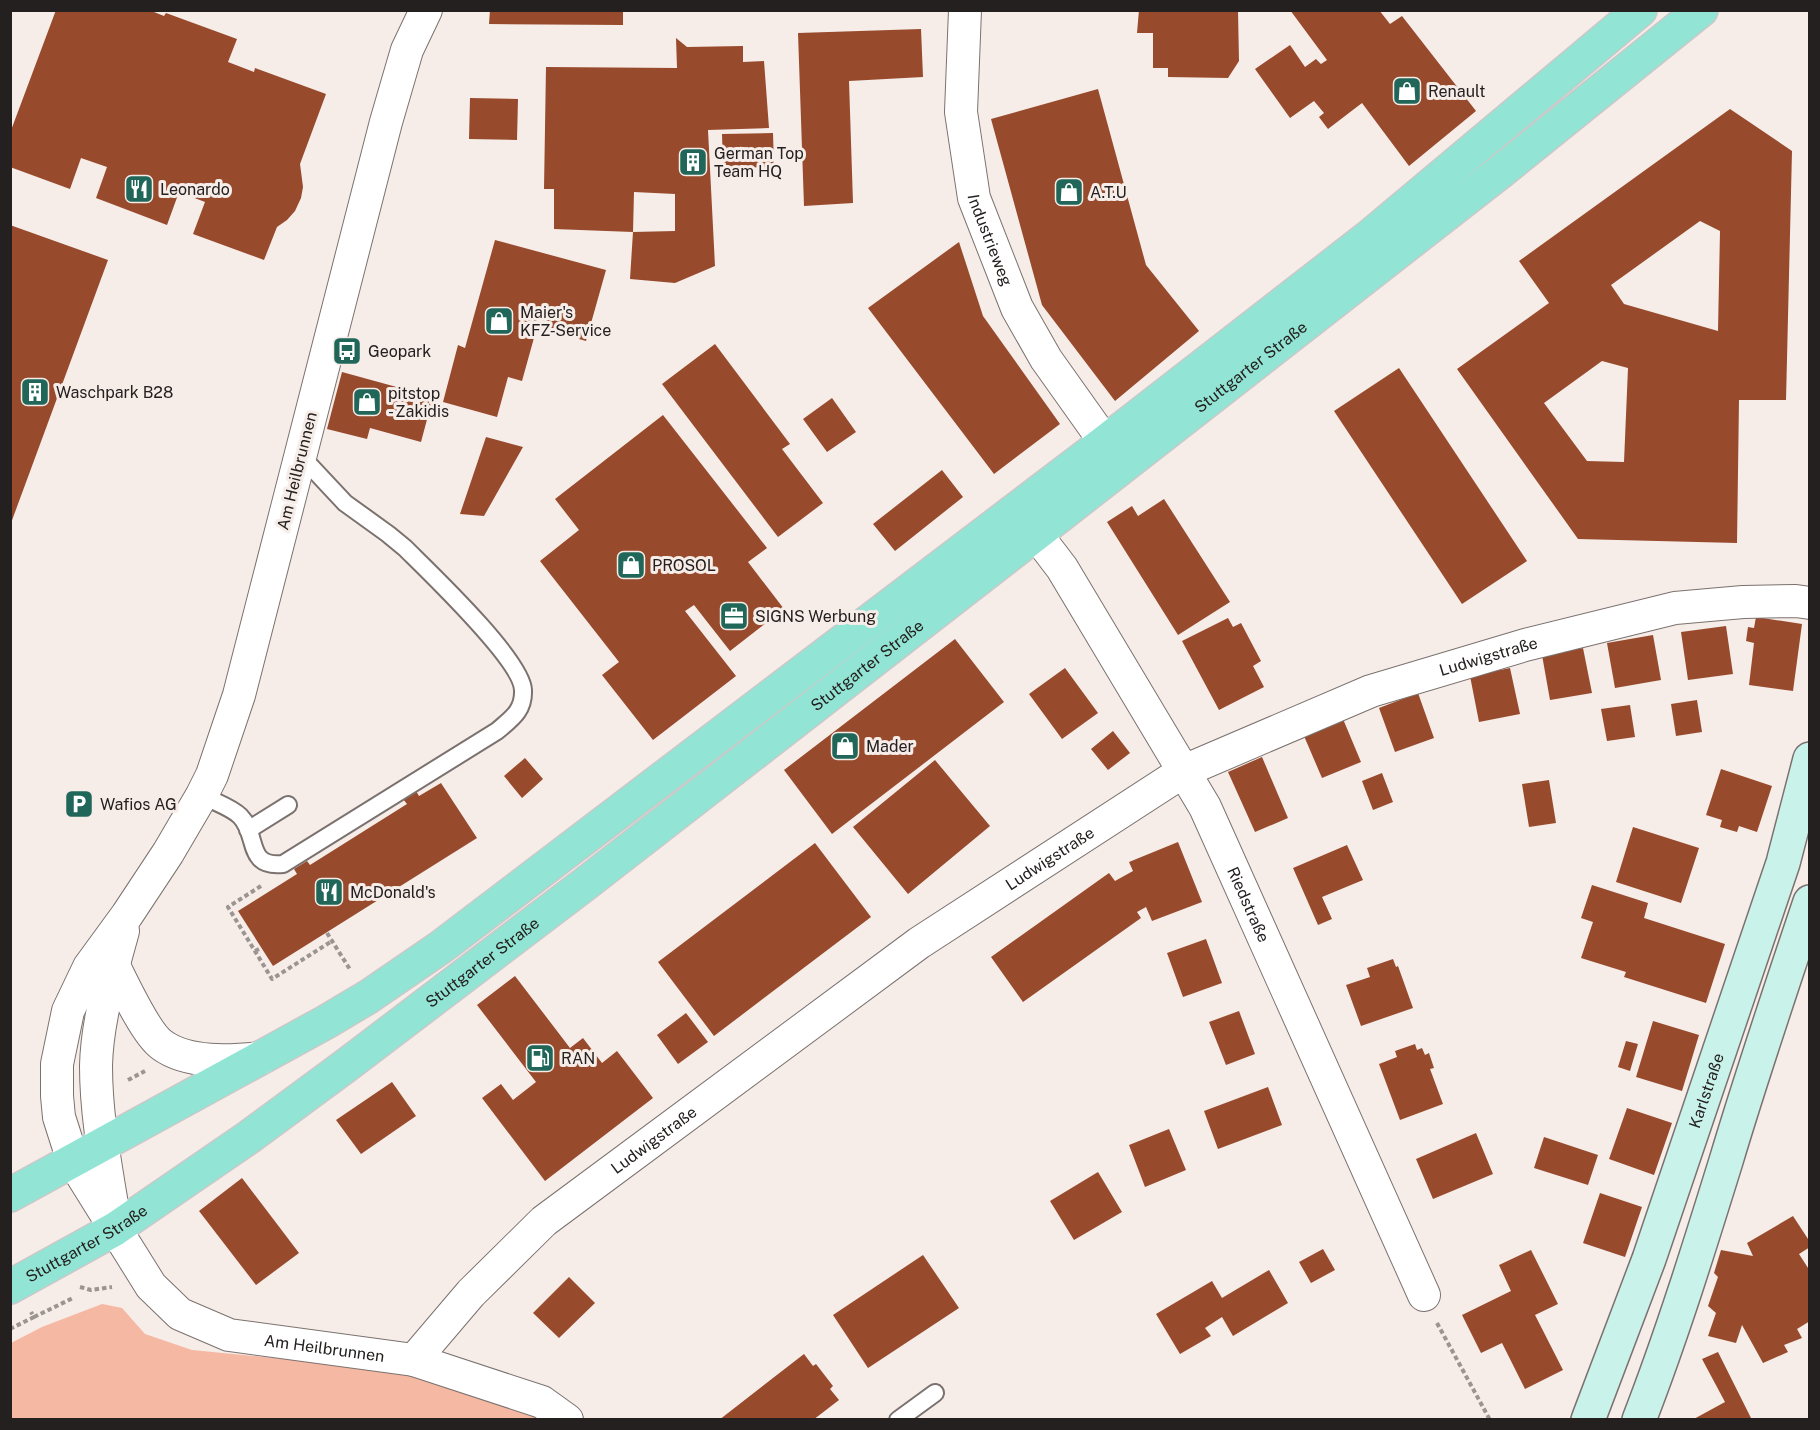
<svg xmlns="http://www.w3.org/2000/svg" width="1820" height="1430" font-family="'Public Sans',sans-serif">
  <rect width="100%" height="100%" fill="#f6ece8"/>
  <path fill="#f5b8a2" d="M102,1304L122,1308L145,1334L192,1350L405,1371L547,1420H11V1343L42,1327Z"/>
  <path fill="#984a2c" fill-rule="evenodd" d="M56,10H149L164,16L166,13L237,39L228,62L254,72L255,68L326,94L300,164L303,187L301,198L295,211L287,220L277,227L264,260L193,234L205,202L179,192L167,225L96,198L107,167L81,158L70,189L10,167V133Z
    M490,10H623V25L489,24Z
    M1139,10H1238L1239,61L1228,78L1168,77V68H1153V33H1137Z
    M1290,10H1379L1390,24L1402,16L1476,111L1409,166L1362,103L1328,129L1319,117L1324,113L1314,101L1290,118L1255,69L1290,45L1305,67L1316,59L1321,64L1327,60Z
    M921,29L923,77L849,81L853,203L804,206L798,33Z
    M676,38L687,47L743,46V62L764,61L769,128L708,130L715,266L675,283L630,279L633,232L554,229V189H544L546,67L677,68ZM634,192L675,194V231L633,232Z
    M1098,89L1146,265L1199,331L1115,401L1042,305L991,119Z
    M470,98L518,99L517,140L469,139Z
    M1730,109L1792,151L1786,400H1739L1737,543L1578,539L1457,369L1549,303L1519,261ZM1700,221L1720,231L1718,331L1624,304L1611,285ZM1602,361L1628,368L1624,462L1587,461L1544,403Z
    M773,133L774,167L723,168L722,134Z
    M10,225L108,260L11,523H10Z
    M495,240L606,270L586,341L537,327L522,381L508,377L497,417L443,402L458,345L465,348Z
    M959,242L983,316L1060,424L994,474L868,308Z
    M715,344L790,444L782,449L823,503L778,537L662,384Z
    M1399,368L1527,561L1462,604L1334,411Z
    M342,372L433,397L421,442L370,428L367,439L327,429Z
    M832,398L856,432L827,452L803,419Z
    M663,415L767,548L748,562L784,609L730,651L694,605L685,611L736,676L653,740L602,675L619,662L540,561L579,530L555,499Z
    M486,437L523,447L484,516L460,514Z
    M942,470L963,497L895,551L873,524Z
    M1164,499L1230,602L1178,635L1107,522L1132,506L1138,516Z
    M1756,617L1802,624L1793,691L1749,685L1754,643L1746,641L1748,627L1754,628Z
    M1228,618L1233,627L1241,623L1261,661L1253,666L1264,687L1219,710L1182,641Z
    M1726,626L1733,674L1688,680L1681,632Z
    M1653,635L1661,680L1615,688L1607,643Z
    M955,639L1004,702L832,834L784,770Z
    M1583,648L1592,693L1550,700L1542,655Z
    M1065,668L1098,713L1062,739L1029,694Z
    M1510,668L1520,714L1479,722L1470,676Z
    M1418,693L1434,738L1395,752L1379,708Z
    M1697,700L1702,732L1676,736L1671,704Z
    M1630,705L1635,737L1607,741L1601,709Z
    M1343,719L1361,762L1322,778L1304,736Z
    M1113,731L1130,753L1108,770L1091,749Z
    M1262,757L1288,818L1255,832L1228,772Z
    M525,758L543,779L522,798L504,776Z
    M935,760L990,826L908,894L853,827Z
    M1721,769L1772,786L1757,832L1739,826L1737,832L1720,827L1722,820L1706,815Z
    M1382,773L1393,802L1373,810L1362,781Z
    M1549,780L1556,823L1529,827L1522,784Z
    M441,783L477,838L273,966L238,911L297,874L294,869L307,861L310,865L407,804L403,799L416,791L419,796Z
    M1633,827L1699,848L1681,903L1616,882Z
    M1178,842L1202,902L1152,921L1146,907L1137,912L1141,918L1023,1002L991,957L1109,873L1115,881L1133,871L1129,862Z
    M815,843L871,917L714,1036L658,962Z
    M1347,845L1363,880L1322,897L1332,919L1318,925L1293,868Z
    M1592,885L1648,903L1644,918L1725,944L1706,1003L1624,977L1626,972L1581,958L1593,922L1581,918Z
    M1206,939L1222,983L1183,997L1167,953Z
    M1393,959L1396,967L1398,966L1413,1008L1361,1026L1346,985L1370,977L1367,968Z
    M515,976L570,1048L583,1038L602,1063L617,1051L653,1098L545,1181L482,1098L501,1084L513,1100L536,1082L477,1005Z
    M1239,1011L1255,1054L1226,1065L1209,1022Z
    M686,1013L708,1042L678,1064L657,1035Z
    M1653,1021L1699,1035L1682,1091L1636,1077Z
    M1626,1041L1638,1044L1630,1071L1618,1067Z
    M1415,1044L1417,1050L1422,1048L1425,1055L1429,1053L1434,1068L1430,1069L1443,1104L1400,1120L1379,1064L1397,1057L1395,1051Z
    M392,1082L416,1116L361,1154L336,1120Z
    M1268,1087L1282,1125L1218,1149L1204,1111Z
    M1627,1108L1672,1123L1654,1175L1609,1159Z
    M1169,1129L1186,1170L1145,1187L1129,1145Z
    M1476,1133L1493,1174L1433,1199L1416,1159Z
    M1544,1137L1598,1155L1588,1185L1534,1168Z
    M1098,1172L1122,1212L1074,1240L1050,1201Z
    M242,1178L299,1253L256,1285L199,1211Z
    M1600,1193L1642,1207L1625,1257L1583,1243Z
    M1793,1216L1810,1242V1247L1799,1254L1810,1271V1321L1797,1329L1802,1338L1784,1345L1788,1352L1763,1363L1742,1325L1736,1343L1708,1336L1716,1313L1708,1306L1718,1277L1714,1273L1721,1250L1753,1256L1747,1243Z
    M1323,1249L1335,1270L1311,1283L1299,1262Z
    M1531,1250L1558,1304L1535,1315L1563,1370L1525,1389L1502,1343L1481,1353L1462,1315L1511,1291L1499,1265Z
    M923,1255L959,1308L868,1368L833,1315Z
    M1269,1270L1288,1303L1233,1336L1222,1317L1205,1328L1211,1336L1180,1354L1156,1314L1212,1281L1222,1298Z
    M569,1277L595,1303L559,1338L533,1313Z
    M1718,1352L1752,1420H1692L1725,1402L1702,1359Z
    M804,1354L813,1366L816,1364L833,1386L830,1389L839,1400L813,1420H719Z"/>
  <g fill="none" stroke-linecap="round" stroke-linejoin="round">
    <g stroke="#7b726f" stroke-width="20">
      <path id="service" d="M202,795C214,802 231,807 240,816C259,835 245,868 283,864L497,731C511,719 524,711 523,690C522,660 429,572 405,548L388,534L345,503L301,456
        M248,830L288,805
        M898,1420L935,1393"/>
    </g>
    <g stroke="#7b726f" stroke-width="34">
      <g id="minor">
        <path id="s1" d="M426,10L407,50L386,122L239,695L212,775L202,795L168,853L127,915L89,967L68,1011L57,1064V1096L59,1117L73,1161L151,1286L180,1314L229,1335L414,1360L542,1402L567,1420"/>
        <path id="s2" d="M965,10L961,112L974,198L1017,308L1046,359L1105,442"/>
        <path id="s3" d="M1036,534L1062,568L1205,807L1424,1295"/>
        <path d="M114,966C123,984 146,1034 162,1045C188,1064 231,1061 261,1058"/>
        <path d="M114,1217C106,1167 96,1116 96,1066C97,1021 111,975 123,931"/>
        <path id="s4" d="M414,1360L471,1293L544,1221L919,943L1184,771L1371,691L1525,645L1675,608L1743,602L1796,601L1810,603"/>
      </g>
    </g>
    <g stroke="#7b726f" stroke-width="36">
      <g id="secondary">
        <path id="s5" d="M1588,1420L1649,1259L1783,863L1810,759"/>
        <path d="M1639,1420C1672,1335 1699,1248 1726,1161C1752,1074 1781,988 1810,902"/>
      </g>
    </g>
    <g stroke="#cac9c9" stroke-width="36">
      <g id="primary">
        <path d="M10,1195L326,1022L368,997L441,947L1105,442L1369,237L1640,10"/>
        <path id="s6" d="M10,1287L115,1229L249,1137L344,1067L585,884L1036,534L1500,172L1701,10"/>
      </g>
    </g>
    <path stroke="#9b9491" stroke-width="4" stroke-dasharray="4.5 3" stroke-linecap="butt" d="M261,886L228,907L272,979L332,941
      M327,933L351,971
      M255,951L261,948
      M128,1080L145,1071
      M80,1287L91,1290L112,1287
      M34,1317L73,1298
      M1437,1323L1490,1420
      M10,1329L34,1317L31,1312"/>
    <use href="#service" stroke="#fff" stroke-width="16"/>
    <use href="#minor" stroke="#fff" stroke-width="32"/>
    <use href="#secondary" stroke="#c9f2ea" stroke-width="33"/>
    <use href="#primary" stroke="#92e4d4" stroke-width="33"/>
  </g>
  <defs>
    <g id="shop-square" transform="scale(1.5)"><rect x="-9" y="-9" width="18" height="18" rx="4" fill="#216759" stroke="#f6ece8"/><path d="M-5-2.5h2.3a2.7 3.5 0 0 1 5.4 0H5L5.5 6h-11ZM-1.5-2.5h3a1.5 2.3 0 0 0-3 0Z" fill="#fff"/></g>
    <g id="building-square" transform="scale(1.5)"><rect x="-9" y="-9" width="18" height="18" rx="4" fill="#216759" stroke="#f6ece8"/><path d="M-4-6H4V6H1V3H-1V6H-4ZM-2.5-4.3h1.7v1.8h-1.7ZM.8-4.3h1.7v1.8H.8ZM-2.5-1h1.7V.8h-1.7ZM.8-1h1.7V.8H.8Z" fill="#fff"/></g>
    <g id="restaurant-square" transform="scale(1.5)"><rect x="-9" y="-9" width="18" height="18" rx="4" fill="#216759" stroke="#f6ece8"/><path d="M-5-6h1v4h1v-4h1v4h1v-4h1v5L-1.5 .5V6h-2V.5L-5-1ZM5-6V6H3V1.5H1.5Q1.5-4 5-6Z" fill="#fff"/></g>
    <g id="bus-square" transform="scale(1.5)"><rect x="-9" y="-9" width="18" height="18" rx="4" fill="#216759" stroke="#f6ece8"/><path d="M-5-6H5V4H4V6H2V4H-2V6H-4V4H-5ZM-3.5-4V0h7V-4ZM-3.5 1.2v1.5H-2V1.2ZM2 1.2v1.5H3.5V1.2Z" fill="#fff"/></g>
    <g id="office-square" transform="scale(1.5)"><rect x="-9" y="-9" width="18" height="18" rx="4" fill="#216759" stroke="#f6ece8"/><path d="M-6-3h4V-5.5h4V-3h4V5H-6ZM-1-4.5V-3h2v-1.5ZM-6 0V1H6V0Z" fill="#fff"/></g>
    <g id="parking-square" transform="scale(1.5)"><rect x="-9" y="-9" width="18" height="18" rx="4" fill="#216759" stroke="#f6ece8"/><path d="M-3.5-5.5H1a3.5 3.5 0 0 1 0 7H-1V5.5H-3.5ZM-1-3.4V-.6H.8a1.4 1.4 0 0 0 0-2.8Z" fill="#fff"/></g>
    <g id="fuel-square" transform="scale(1.5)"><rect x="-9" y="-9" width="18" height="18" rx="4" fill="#216759" stroke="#f6ece8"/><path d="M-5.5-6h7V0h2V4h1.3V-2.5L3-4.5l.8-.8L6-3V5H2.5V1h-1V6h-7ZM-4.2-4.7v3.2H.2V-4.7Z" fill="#fff"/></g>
  </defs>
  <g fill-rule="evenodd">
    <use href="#shop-square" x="1407" y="91"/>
    <use href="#building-square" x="693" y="162"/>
    <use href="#restaurant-square" x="139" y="189"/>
    <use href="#shop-square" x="1069" y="192"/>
    <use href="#shop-square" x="499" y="321"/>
    <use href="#bus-square" x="347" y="351"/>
    <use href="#building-square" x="35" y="392"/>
    <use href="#shop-square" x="367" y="402"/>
    <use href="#shop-square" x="631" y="565"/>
    <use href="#office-square" x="734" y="616"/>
    <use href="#shop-square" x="845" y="746"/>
    <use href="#parking-square" x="79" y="804"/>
    <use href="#restaurant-square" x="329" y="892"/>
    <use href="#fuel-square" x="540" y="1058"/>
  </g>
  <g text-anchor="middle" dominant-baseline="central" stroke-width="6" stroke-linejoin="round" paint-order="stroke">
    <g font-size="16" fill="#24201f" stroke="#f6ece8" text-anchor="start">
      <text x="1428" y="91">Renault</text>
      <text x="714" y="153">German Top<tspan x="714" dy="18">Team HQ</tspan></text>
      <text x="160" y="189">Leonardo</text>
      <text x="1090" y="192">A.T.U</text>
      <text x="520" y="312">Maier's<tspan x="520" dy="18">KFZ-Service</tspan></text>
      <text x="368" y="351">Geopark</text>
      <text x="56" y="392">Waschpark B28</text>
      <text x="388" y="393">pitstop<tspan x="388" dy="18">- Zakidis</tspan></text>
      <text x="652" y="565">PROSOL</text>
      <text x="755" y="616">SIGNS Werbung</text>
      <text x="866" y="746">Mader</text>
      <text x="100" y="804">Wafios AG</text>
      <text x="350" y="892">McDonald's</text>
      <text x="561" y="1058">RAN</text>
    </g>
    <g font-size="16" fill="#24201f" stroke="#f6ece8">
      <text stroke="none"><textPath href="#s2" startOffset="234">Industrieweg</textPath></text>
      <text stroke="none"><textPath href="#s6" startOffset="1546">Stuttgarter Straße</textPath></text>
      <text transform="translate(297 471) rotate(-76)">Am Heilbrunnen</text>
      <text stroke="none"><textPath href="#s4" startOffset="1299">Ludwigstraße</textPath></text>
      <text stroke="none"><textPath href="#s6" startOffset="1060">Stuttgarter Straße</textPath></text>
      <text stroke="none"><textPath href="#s4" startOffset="813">Ludwigstraße</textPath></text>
      <text stroke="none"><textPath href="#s3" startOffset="428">Riedstraße</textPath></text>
      <text stroke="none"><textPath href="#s6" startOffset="574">Stuttgarter Straße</textPath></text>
      <text stroke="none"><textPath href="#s5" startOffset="350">Karlstraße</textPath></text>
      <text stroke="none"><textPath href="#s4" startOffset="327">Ludwigstraße</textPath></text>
      <text stroke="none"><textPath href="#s6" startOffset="88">Stuttgarter Straße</textPath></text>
      <text stroke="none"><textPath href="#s1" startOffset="1563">Am Heilbrunnen</textPath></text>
    </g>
  </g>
  <rect width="1820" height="1430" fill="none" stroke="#24201f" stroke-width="24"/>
</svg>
